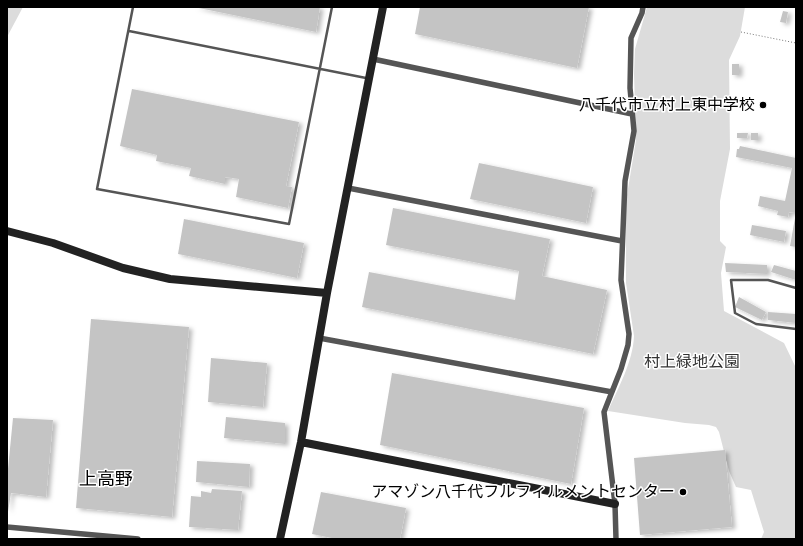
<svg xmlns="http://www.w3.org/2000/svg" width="803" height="546" font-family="'Alegreya Sans','Noto Sans JP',sans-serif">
  <defs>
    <filter id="shadow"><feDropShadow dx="3.5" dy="2" stdDeviation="2" flood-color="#0004"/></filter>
  </defs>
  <rect width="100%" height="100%" fill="#fff"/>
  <path fill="#dcdcdc" d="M7,7H23L7,37Z
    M647,7H745L740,36L729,60L730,149L720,201V241L726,247L721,273L724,311L784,343L796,368V539H761L764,532L751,490L736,487L729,471L719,432L716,427L709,425L685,423L608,411C618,388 633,362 634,336L626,283V201L636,140L634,74L635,49Z"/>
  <path fill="#c4c4c4" filter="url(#shadow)" d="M194,7H320L316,32Z
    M420,7H589L577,68L415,34Z
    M783,11L788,12L786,23L780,22Z
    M732,64H739V75H732Z
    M132,89L299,122L286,186L292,187L288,208L236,197L239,179L225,177V184L189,176L191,168L156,161L157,155L120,146Z
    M737,133H748L747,138H737Z
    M751,133H758V140H751Z
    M740,146L796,158V213L789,212L788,217L777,215L778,211L758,206L760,196L785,201L792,168L736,157L737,149H739Z
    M479,163L593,187L586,223L470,199Z
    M393,208L550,239L542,276L607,290L593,354L362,307L369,272L515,300L519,271L386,245Z
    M795,218H796V247L790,246Z
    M184,219L304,243L297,278L178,254Z
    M752,225L786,231L784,242L750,235Z
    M725,263L767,265V274L726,272Z
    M774,265L796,271V280L771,272Z
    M739,297L766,312L762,320L735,307Z
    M768,312L796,314V323L768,320Z
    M91,319L189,327L172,517L76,508Z
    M211,358L267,363L263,407L208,402Z
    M392,373L584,408L571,484L380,445Z
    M226,417L285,423V444L224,438Z
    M13,418L53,420L46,497L11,493L8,512L7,479Z
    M725,450L732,527L640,535L634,458Z
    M197,461L250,464L249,487L196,482Z
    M212,489L242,491L238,530L189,527L191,496L201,497V491L211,493Z
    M321,492L406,508L400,539H337L312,534Z"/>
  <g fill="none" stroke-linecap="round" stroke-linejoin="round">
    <path stroke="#777" stroke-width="1" stroke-dasharray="1 2" stroke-linecap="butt" d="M741,32L796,43"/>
    <path stroke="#555" stroke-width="2.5" d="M133,7L97,189L289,224L332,7
      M129,31L366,78
      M796,288L768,280H731L735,313L756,324L796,329"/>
    <path stroke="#555" stroke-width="5.5" d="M373,59L632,114
      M348,188L622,241
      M319,338L612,392
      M7,527L138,539
      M616,539L615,504L604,412L621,369L628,345L629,334L621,280L625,181L634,131L630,88L631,38L642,13L643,7"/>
    <path stroke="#222" stroke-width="8" d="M7,231L53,243L123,268L170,279L327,293
      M301,442L615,504
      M280,539L301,442L327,293L383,7"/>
  </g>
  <g fill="#000" stroke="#fff" stroke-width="1.5">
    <circle cx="763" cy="105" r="4"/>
    <circle cx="683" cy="492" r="4"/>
  </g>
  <g text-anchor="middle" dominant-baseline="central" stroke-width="3" stroke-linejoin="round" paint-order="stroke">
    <g font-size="16" fill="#000" stroke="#fff" text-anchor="end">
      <text x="755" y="105">八千代市立村上東中学校</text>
      <text x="675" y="492">アマゾン八千代フルフィルメントセンター</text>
    </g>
    <g font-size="16" fill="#333" stroke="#fff">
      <text x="692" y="362">村上緑地公園</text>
    </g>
    <g font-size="18" fill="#000" stroke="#fff">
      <text x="106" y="480">上高野</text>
    </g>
  </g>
  <rect width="803" height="546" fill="none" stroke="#000000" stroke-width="16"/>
</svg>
